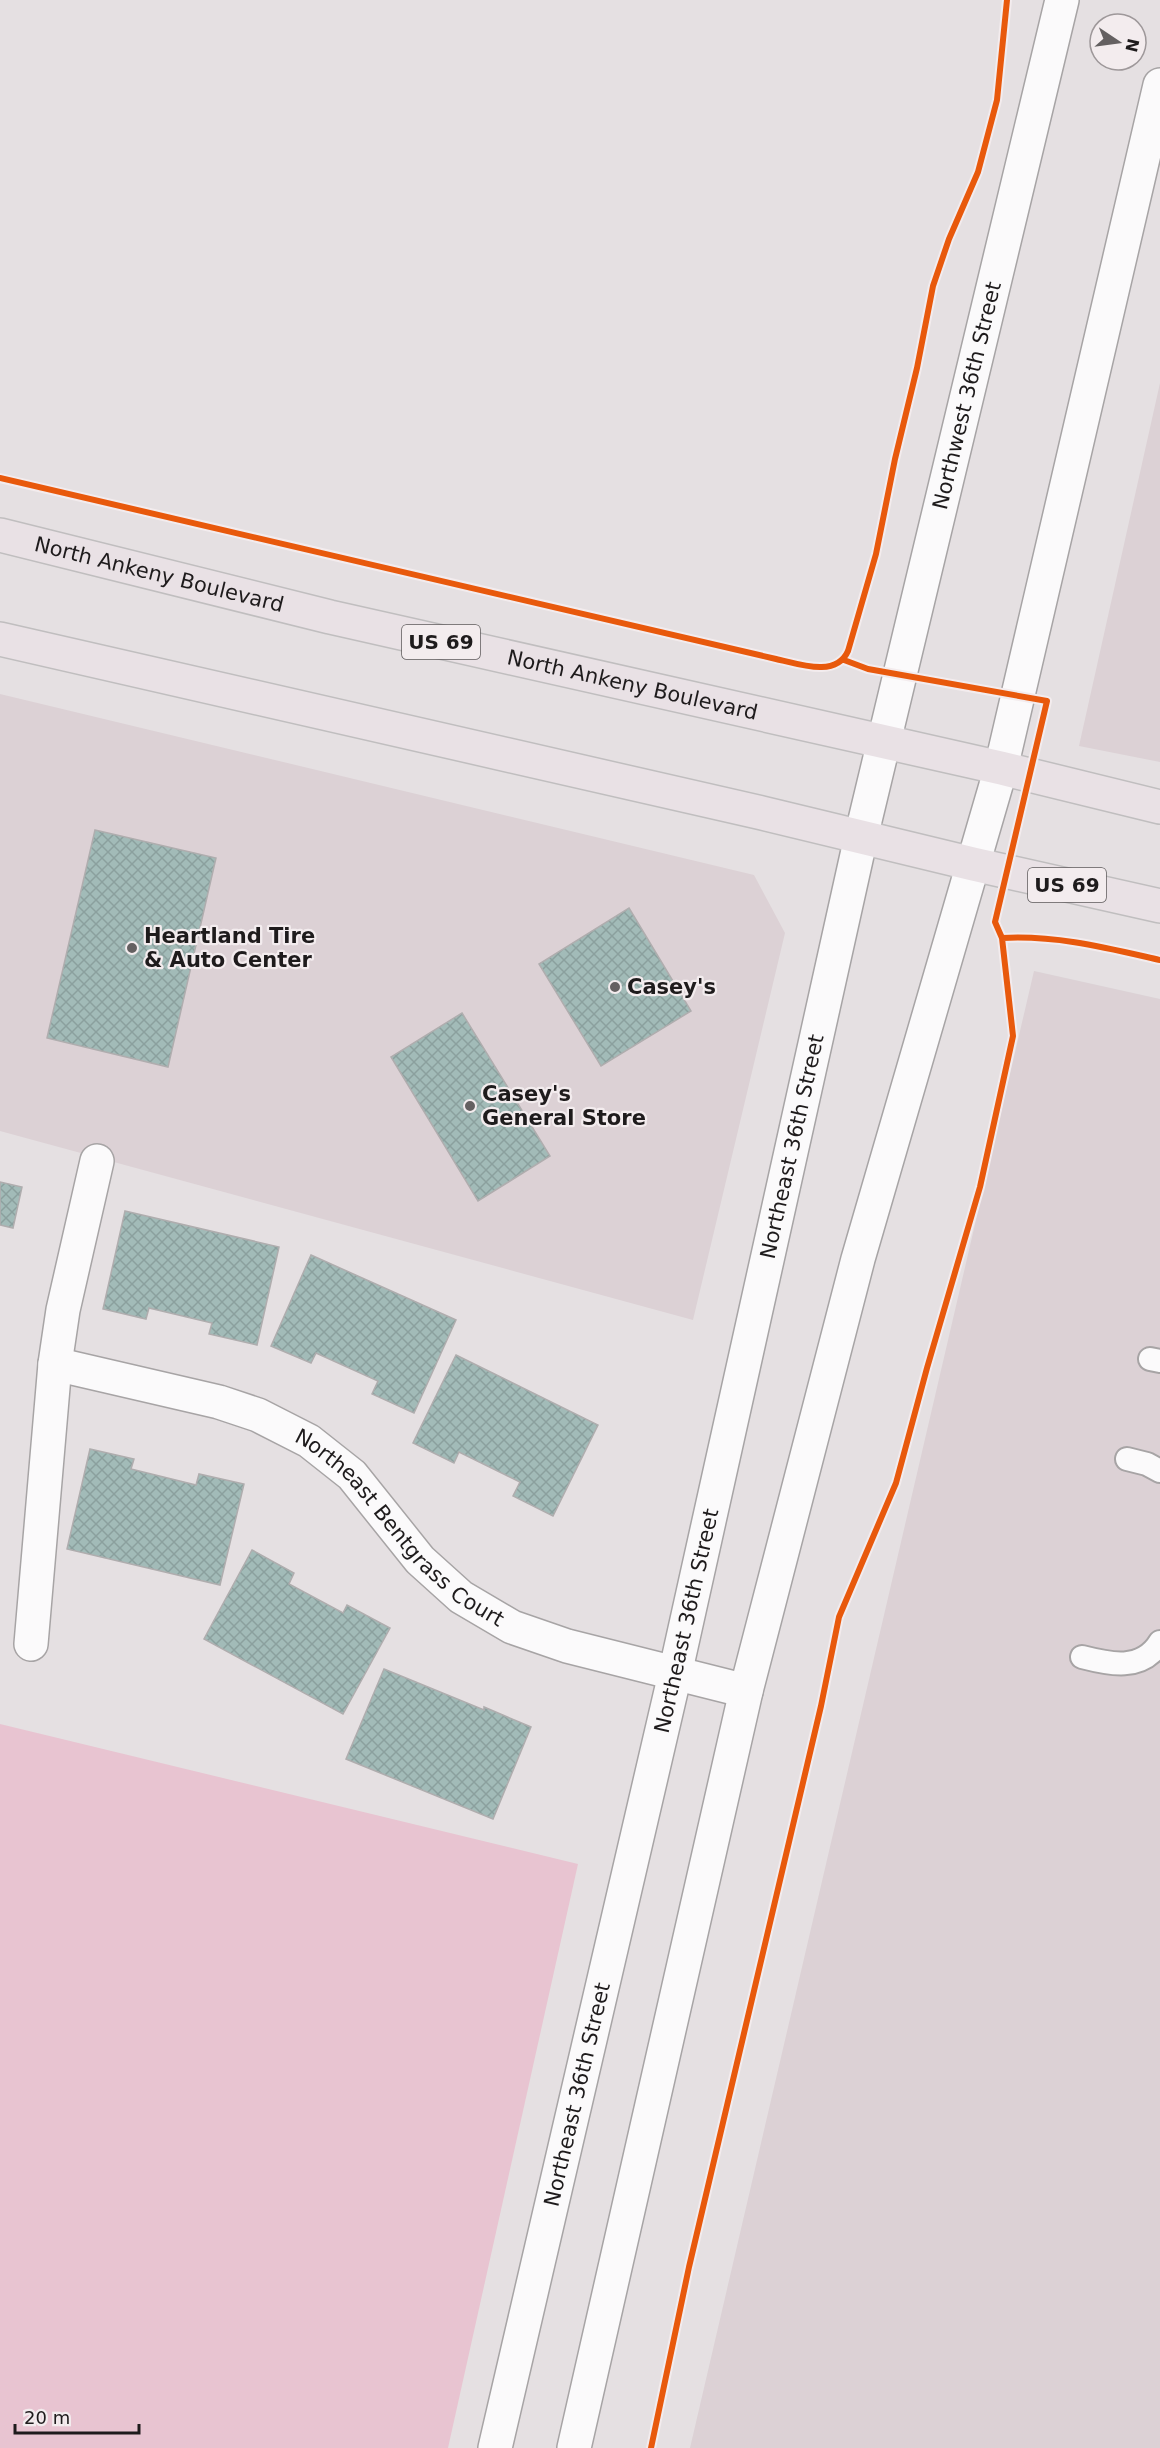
<svg xmlns="http://www.w3.org/2000/svg" width="1160" height="2448" font-family="'DejaVu Sans',sans-serif">
  <defs>
    <pattern id="building-cross-hatch" width="8" height="8" patternUnits="userSpaceOnUse" patternTransform="scale(1.5)"><rect width="8" height="8" fill="#a2bbb8"/><path d="M0 0l8 8M0 8l8-8" fill="none" stroke="#8ba09e"/></pattern>
  </defs>
  <rect width="100%" height="100%" fill="#e5e0e2"/>
  <path fill="#dcd1d5" d="M1160,383V762L1079,746Z
    M0,694L754,875L785,933L693,1320L0,1131Z
    M1034,971L1160,999V2448H690Z"/>
  <path fill="#e8c4d1" d="M0,1724L578,1864L448,2448H0Z"/>
  <path fill="url(#building-cross-hatch)" stroke="#afadae" stroke-width="1.5" d="M95,830L216,858L168,1067L47,1038Z
    M629,908L691,1011L601,1066L539,964Z
    M462,1013L550,1156L478,1201L391,1057Z
    M0,1182L22,1187L13,1228L0,1225Z
    M125,1211L279,1247L257,1345L209,1334L212,1323L149,1308L146,1319L103,1309Z
    M311,1255L456,1320L414,1413L372,1394L378,1381L316,1353L311,1363L271,1346Z
    M456,1355L598,1425L553,1516L513,1496L520,1482L459,1452L454,1463L413,1443Z
    M90,1449L134,1459L131,1469L196,1485L199,1474L244,1484L220,1585L67,1549Z
    M252,1550L294,1573L289,1584L343,1613L347,1605L390,1628L343,1714L204,1639Z
    M384,1669L484,1710V1707L531,1727L493,1819L346,1759Z"/>
  <g fill="none" stroke-linecap="round" stroke-linejoin="round">
    <g stroke="#a7a4a5" stroke-width="26">
      <path id="lane" d="M1150,1359L1160,1361
        M1127,1459L1147,1464L1160,1471
        M1082,1657C1109,1664 1142,1672 1160,1642"/>
    </g>
    <g stroke="#a7a4a5" stroke-width="36">
      <g id="street">
        <path id="s1" d="M55,1364L219,1402L258,1415L309,1441L352,1475L420,1560L461,1597L512,1627L567,1646L746,1691"/>
        <path d="M31,1644L55,1364L63,1310L97,1161"/>
      </g>
    </g>
    <g stroke="#a7a4a5" stroke-width="36">
      <g id="secondary">
        <path id="s2" d="M495,2448L675,1674L861,837L1062,0"/>
        <path d="M574,2448L746,1691L858,1259L1001,768L1160,85"/>
      </g>
    </g>
    <g stroke="#c0bebf" stroke-width="36">
      <g id="primary">
        <path id="s3" d="M0,535L330,617L1001,768L1160,807"/>
        <path d="M0,639L762,813L973,864L1160,906"/>
      </g>
    </g>
    <use href="#lane" stroke="#fbfafb" stroke-width="22"/>
    <use href="#street" stroke="#fbfafb" stroke-width="33"/>
    <use href="#secondary" stroke="#fbfafb" stroke-width="33"/>
    <use href="#primary" stroke="#e9e1e5" stroke-width="33"/>
    <g stroke="#f3ecee" stroke-width="10">
      <path id="cycleway" d="M0,478L776,659C799,664 836,678 848,651L876,554L895,459L917,368L933,286L949,239L978,172L997,100L1007,0
        M1002,938C1057,935 1107,948 1160,960
        M651,2448L689,2267L821,1706L839,1617L896,1483L927,1368L980,1187L1013,1036L1002,938L995,922L1047,701L868,669L844,660"/>
    </g>
    <use href="#cycleway" stroke="#e8590c" stroke-width="6"/>
  </g>
  <g fill="#646061" stroke="#f3ecee" stroke-width="2">
    <circle cx="132" cy="948" r="6"/>
    <circle cx="615" cy="987" r="6"/>
    <circle cx="470" cy="1106" r="6"/>
  </g>
  <g text-anchor="middle" dominant-baseline="central" stroke-width="4.5" stroke-linejoin="round" paint-order="stroke">
    <g fill="#f3ecee" stroke="#5e5a5b" stroke-width="1.5">
      <rect x="402" y="625" width="78" height="34" rx="4.5"/>
      <rect x="1028" y="868" width="78" height="34" rx="4.5"/>
    </g>
    <g font-size="20" font-weight="bold" fill="#1e1b1c">
      <text x="441" y="642">US 69</text>
      <text x="1067" y="885">US 69</text>
    </g>
    <g font-size="21" fill="#1e1b1c" stroke="#f3ecee">
      <text stroke="none"><textPath href="#s2" startOffset="2106">Northwest 36th Street</textPath></text>
      <text stroke="none"><textPath href="#s3" startOffset="164">North Ankeny Boulevard</textPath></text>
      <text stroke="none"><textPath href="#s3" startOffset="650">North Ankeny Boulevard</textPath></text>
      <text stroke="none"><textPath href="#s2" startOffset="1335">Northeast 36th Street</textPath></text>
      <text stroke="none"><textPath href="#s1" startOffset="393">Northeast Bentgrass Court</textPath></text>
      <text stroke="none"><textPath href="#s2" startOffset="849">Northeast 36th Street</textPath></text>
      <text stroke="none"><textPath href="#s2" startOffset="363">Northeast 36th Street</textPath></text>
    </g>
    <g font-size="21" font-weight="bold" fill="#1e1b1c" stroke="#f3ecee" text-anchor="start">
      <text x="144" y="936">Heartland Tire<tspan x="144" dy="24">&amp; Auto Center</tspan></text>
      <text x="627" y="987">Casey's</text>
      <text x="482" y="1094">Casey's<tspan x="482" dy="24">General Store</tspan></text>
    </g>
  </g>
  <g transform="translate(1118 42) rotate(103)"><circle r="28" fill="#f3ecee" stroke="#9e989a" stroke-width="1.5"/>
  <path d="M0-4.5L10 22L0 15L-10 22Z" fill="#646061"/>
  <text y="-9" font-size="16" font-weight="bold" text-anchor="middle" fill="#1e1b1c">N</text>
  </g>
  <path d="M15 2424v9h124v-9" fill="none" stroke="#1e1b1c" stroke-width="3"/>
  <text x="24" y="2424" font-size="18" fill="#1e1b1c" stroke="#f3ecee" stroke-width="4.5" paint-order="stroke">20 m</text>
</svg>
